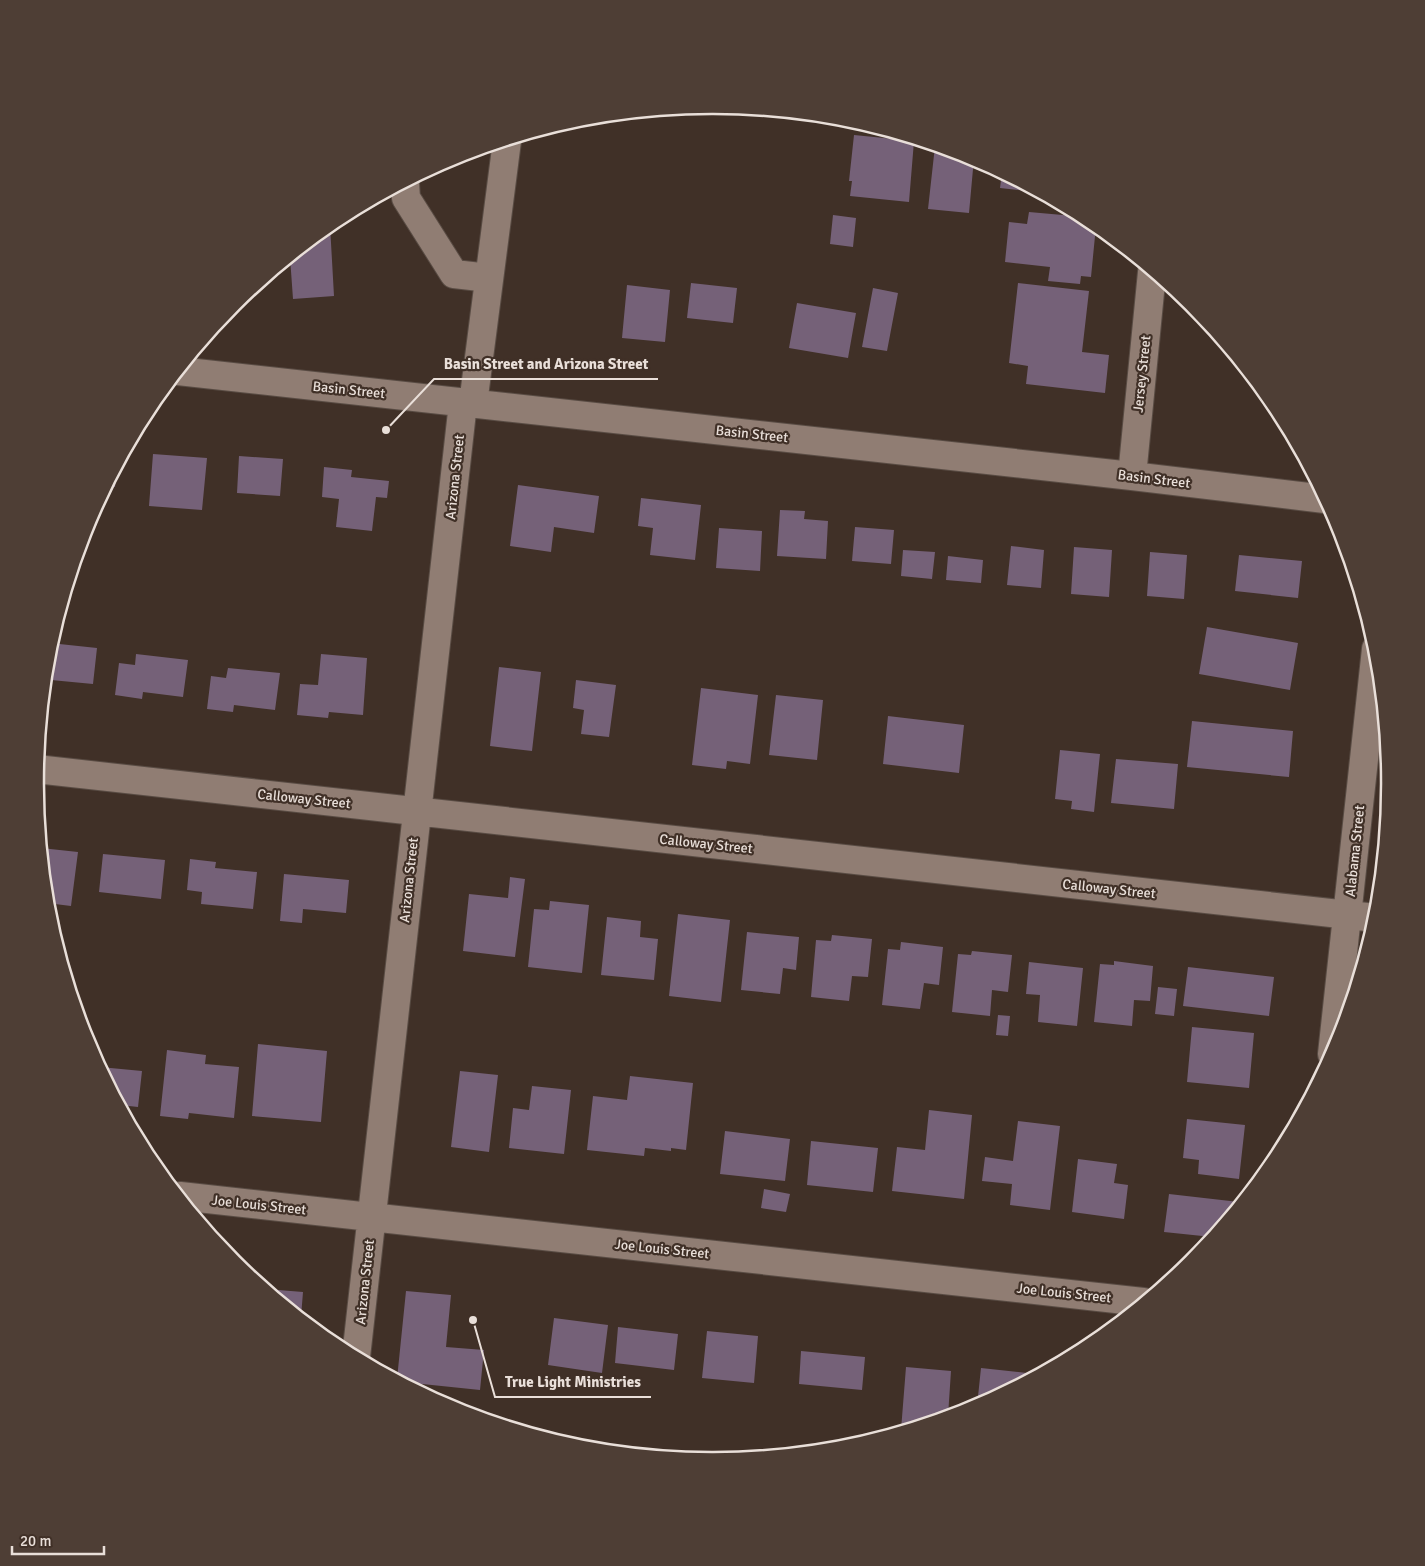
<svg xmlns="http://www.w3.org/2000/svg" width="1425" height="1566" font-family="Signika,sans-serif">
  <rect width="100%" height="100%" fill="#403027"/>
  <path fill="#756178" d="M854,135L914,141L909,202L850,196L852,181H849Z
    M935,146L974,158L969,213L928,209Z
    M1002,173L1037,192L1000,188Z
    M1029,212L1085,217L1096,226L1091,277L1081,276L1080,284L1048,281L1050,267L1005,262L1009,222L1027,224Z
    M833,215L856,218L853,247L830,244Z
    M330,225L334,296L293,299L290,257Z
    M691,283L737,288L733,323L687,318Z
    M1018,283L1089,291L1082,352L1109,355L1105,393L1026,384L1028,366L1009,363Z
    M627,285L670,290L665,342L622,338Z
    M873,288L898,293L887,351L862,347Z
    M797,303L856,313L848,358L789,348Z
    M153,454L207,458L202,510L149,506Z
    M239,456L283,459L280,496L237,493Z
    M117,466L115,487L107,486Z
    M324,467L352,470L351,477L389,481L387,498L376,497L372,531L336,527L339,499L322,497Z
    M518,485L599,496L594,533L554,527L551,552L510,546Z
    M641,498L701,505L695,560L650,555L653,528L638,526Z
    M780,510L805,511L804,519L828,521L826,559L777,556Z
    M855,527L894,530L891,564L852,561Z
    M719,528L762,531L760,571L716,568Z
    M1011,546L1044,550L1041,588L1007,585Z
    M1074,547L1112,550L1109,597L1071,594Z
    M903,550L935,552L932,579L901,576Z
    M1150,552L1187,555L1184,599L1147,596Z
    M1239,555L1302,561L1298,598L1235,591Z
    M948,556L983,560L981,583L946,580Z
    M1207,627L1298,643L1290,690L1199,674Z
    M50,643L97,648L93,684L51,680V685L45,684L48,651Z
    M136,654L188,660L183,697L143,692L142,699L115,695L119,663L135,665Z
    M321,654L367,658L363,715L329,712L328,718L297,715L300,684L318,685Z
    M499,667L541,672L532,751L490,746Z
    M228,668L280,673L275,710L234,705L233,712L207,709L211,676L226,678Z
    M576,680L616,685L609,737L581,734L584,710L573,708Z
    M701,688L758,695L750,764L727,761L726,769L692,765Z
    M776,695L823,700L817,760L769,755Z
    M888,716L964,725L959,773L883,764Z
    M1192,721L1293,731L1289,777L1187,767Z
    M1060,750L1100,754L1094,812L1071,809L1072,801L1055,799Z
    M1116,759L1178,764L1174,809L1111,803Z
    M41,848L78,852L71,906L47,903Z
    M103,854L165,860L161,899L99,892Z
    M190,859L216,862L215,868L257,872L253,909L201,904L202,892L187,890Z
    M284,874L349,880L346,913L303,909L302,923L280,921Z
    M510,877L525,879L515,957L463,951L469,894L508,898Z
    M550,901L589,905L582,973L528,967L534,909L549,910Z
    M678,914L730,920L721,1002L669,996Z
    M607,917L641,921L640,937L658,939L654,980L601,975Z
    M747,932L799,937L796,970L783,968L780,994L741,990Z
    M832,935L872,939L868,977L852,976L849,1001L811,997L816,940L831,941Z
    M901,942L943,947L939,985L924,983L920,1009L882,1005L888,949L900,950Z
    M972,951L1012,955L1008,992L992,990L990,1016L952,1012L958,954L971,955Z
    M1114,961L1153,966L1150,1001L1134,1000L1132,1026L1094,1022L1100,964L1114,965Z
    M1029,962L1083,968L1077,1026L1038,1022L1040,995L1026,994Z
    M1188,967L1274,977L1269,1016L1183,1006Z
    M1158,987L1177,989L1174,1016L1155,1014Z
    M998,1015L1010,1016L1008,1036L996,1035Z
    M1192,1027L1254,1033L1249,1088L1187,1082Z
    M258,1044L327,1051L321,1122L252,1116Z
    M167,1050L206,1055L205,1064L239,1067L234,1118L189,1113L188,1119L160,1116Z
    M100,1067L142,1071L138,1107L120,1105Z
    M460,1071L498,1075L489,1152L451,1147Z
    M630,1076L693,1083L686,1150L671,1148V1151L645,1148L644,1156L587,1150L593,1096L627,1100Z
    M532,1086L571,1090L564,1154L509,1148L513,1108L529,1110Z
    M929,1110L972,1115L964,1199L892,1191L897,1147L925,1150Z
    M1187,1119L1245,1125L1239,1179L1198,1174L1199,1160L1183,1158Z
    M1018,1121L1060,1126L1050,1210L1010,1205L1012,1184L982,1181L985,1157L1013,1161Z
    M725,1131L790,1139L785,1181L720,1174Z
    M811,1141L878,1148L873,1192L807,1185Z
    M1078,1159L1117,1164L1114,1183L1128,1185L1124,1219L1072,1212Z
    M764,1189L790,1194L786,1212L761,1208Z
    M1169,1194L1239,1202V1205L1212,1237L1164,1232Z
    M266,1289L303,1292L301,1317L275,1296Z
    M406,1291L451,1295L446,1347L484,1350L480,1390L403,1382L397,1379Z
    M554,1318L608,1325L602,1373L548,1365Z
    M618,1327L678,1334L674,1370L615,1363Z
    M707,1331L758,1336L754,1383L702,1378Z
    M801,1351L865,1357L862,1390L799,1384Z
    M906,1367L951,1371L948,1416L901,1430Z
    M981,1368L1036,1374L977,1406Z"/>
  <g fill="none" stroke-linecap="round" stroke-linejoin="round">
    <g stroke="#594c44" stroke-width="30">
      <path id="minor" d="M405,183L406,198L454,274L489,278
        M178,371L1132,476L1325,499
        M473,404L507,141
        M1132,476L1152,272
        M36,769L1376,918
        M1332,1054L1376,649
        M180,1196L1143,1302
        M356,1357L463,403"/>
    </g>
    <use href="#minor" stroke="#907d73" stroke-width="28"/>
  </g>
  <g text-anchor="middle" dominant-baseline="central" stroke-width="4.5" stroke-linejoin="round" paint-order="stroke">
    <g font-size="14" fill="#e9dfd9" stroke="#403027">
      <text transform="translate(1142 374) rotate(-84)">Jersey Street</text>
      <text transform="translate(349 390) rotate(6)">Basin Street</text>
      <text transform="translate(752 434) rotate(6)">Basin Street</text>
      <text transform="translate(455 477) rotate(-84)">Arizona Street</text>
      <text transform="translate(1154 479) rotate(7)">Basin Street</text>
      <text transform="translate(304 799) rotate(6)">Calloway Street</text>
      <text transform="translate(706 844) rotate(6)">Calloway Street</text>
      <text transform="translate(1355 851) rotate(-84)">Alabama Street</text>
      <text transform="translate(409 880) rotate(-84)">Arizona Street</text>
      <text transform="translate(1109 889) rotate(6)">Calloway Street</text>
      <text transform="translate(259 1205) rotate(6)">Joe Louis Street</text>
      <text transform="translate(662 1249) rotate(6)">Joe Louis Street</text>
      <text transform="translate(365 1282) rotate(-84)">Arizona Street</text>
      <text transform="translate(1064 1293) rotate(6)">Joe Louis Street</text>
    </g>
  </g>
  <path d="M0 0H1425V1566H0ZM712 114H713A668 668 0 0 1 1381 782V784A668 668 0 0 1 713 1452H712A668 668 0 0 1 44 784V782A668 668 0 0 1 712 114Z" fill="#4e3e35" fill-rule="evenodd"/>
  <path fill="none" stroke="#e9dfd9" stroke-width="2.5" d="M712 114H713A668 668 0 0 1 1381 782V784A668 668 0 0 1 713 1452H712A668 668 0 0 1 44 784V782A668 668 0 0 1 712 114Z"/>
  <path fill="none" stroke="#e9dfd9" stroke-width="2" d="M386 430L434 379H658M473 1320L495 1397H651"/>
  <g fill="#e9dfd9" stroke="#403027" stroke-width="2">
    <circle cx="386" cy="430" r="5"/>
    <circle cx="473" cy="1320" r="5"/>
  </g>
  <g font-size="15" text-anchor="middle" font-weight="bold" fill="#e9dfd9" stroke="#403027" stroke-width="4.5" stroke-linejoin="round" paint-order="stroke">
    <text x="546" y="369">Basin Street and Arizona Street</text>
    <text x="573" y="1387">True Light Ministries</text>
  </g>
  <path d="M12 1546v8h92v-8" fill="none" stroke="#e9dfd9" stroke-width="2.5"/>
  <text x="20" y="1546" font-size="15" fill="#e9dfd9" stroke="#403027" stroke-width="4" paint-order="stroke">20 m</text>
</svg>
